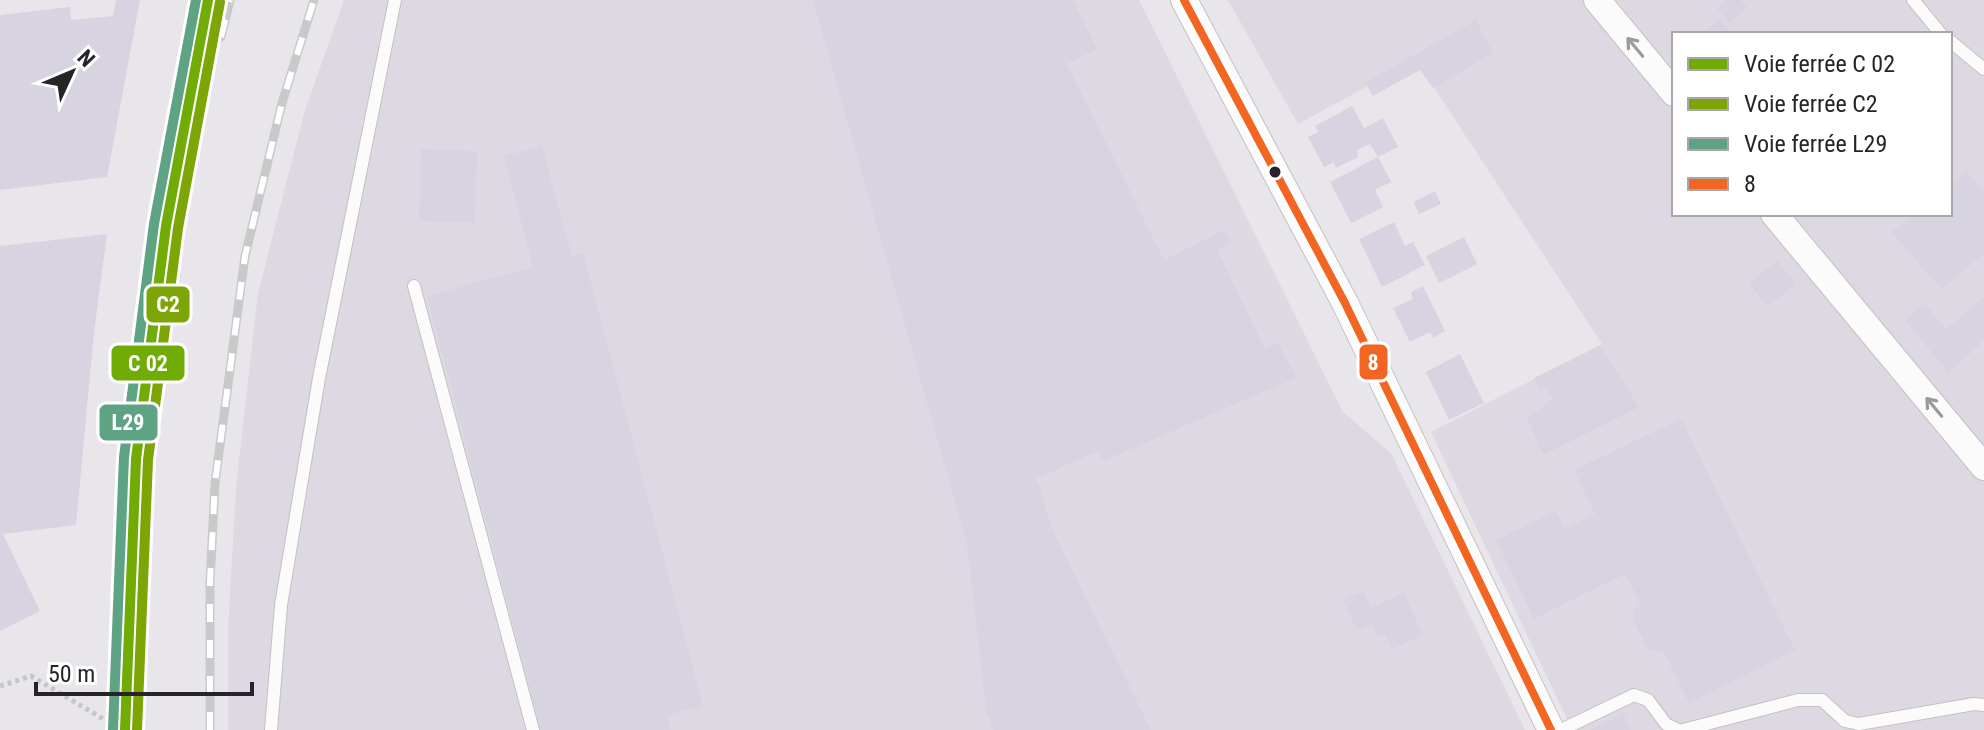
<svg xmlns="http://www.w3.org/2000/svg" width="1984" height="730" font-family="'Roboto Condensed',sans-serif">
  <rect width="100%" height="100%" fill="#e9e6eb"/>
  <path fill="#ddd8e1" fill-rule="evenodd" d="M344,0H1139L1343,412L1391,453L1525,730H228V629L236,487L258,294L304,113Z
    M1228,0H1984V730H1572L1431,432L1602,344L1416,60L1298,124ZM1674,34H1950V214H1674Z"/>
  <path fill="#d7d3e1" d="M116,0H140L107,177L0,190V15L70,7L71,20L113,16Z
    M813,0H1073L1097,49L1067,64L1164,260L1225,230L1231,243L1217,250L1265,349L1278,343L1294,373L1296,378L1103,461L1098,451L1035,479L1040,488L1051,527L1151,730H993L989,716L987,717L967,544Z
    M1727,0H1741L1747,8L1729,23L1717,8Z
    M1719,19L1732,34H1702Z
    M1476,20L1493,53L1433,88L1420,70L1373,96L1365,83Z
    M1352,106L1364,128L1383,118L1398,147L1378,157L1370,144L1357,150L1358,157L1336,168L1334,162L1324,167L1308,137L1318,132L1315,126Z
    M542,146L572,257L583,253L703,706L667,715L671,730H541L427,296L533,267L504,156Z
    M421,149L477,151L475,223L419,221Z
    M1378,157L1391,182L1375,190L1383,207L1351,223L1330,182Z
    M1966,171L1984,192V254L1941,289L1892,232L1914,214H1950V184Z
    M1435,191L1441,204L1419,214L1414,202Z
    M1394,222L1405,246L1413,242L1425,265L1382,287L1359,239Z
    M107,234L94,333L76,525L3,534L40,611L0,631V246Z
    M1464,237L1477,264L1439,283L1426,256Z
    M1777,261L1796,284L1767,306L1749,284Z
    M1423,286L1445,331L1433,338L1430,332L1410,342L1393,308L1413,299L1411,292Z
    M1984,297V337L1978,342L1981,344L1948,372L1905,320L1925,303L1946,329Z
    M1600,346L1639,407L1543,455L1527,418L1553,399L1546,388L1541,391L1534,378Z
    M1460,354L1484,403L1449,420L1426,372Z
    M1681,419L1795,650L1689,703L1663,650L1658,652L1647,648L1633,619L1634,610L1641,604L1625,574L1534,619L1496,540L1556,511L1565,529L1595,514L1574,470Z
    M1363,591L1371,608L1404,593L1423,635L1392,649L1385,634L1377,638L1372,624L1357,630L1343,600Z
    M1623,713L1631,730H1590Z"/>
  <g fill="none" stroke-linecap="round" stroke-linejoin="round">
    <g stroke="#c3c1c4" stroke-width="14">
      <path id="lane" d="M1913,0L1941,34
        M1950,41L1984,69
        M414,286L533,730
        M271,730L281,605L319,378L395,0
        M1561,730L1634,695L1648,700L1666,724L1678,730
        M1683,730L1798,700H1822L1845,721L1859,724L1974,704L1984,705"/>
    </g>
    <g stroke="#c3c1c4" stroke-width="28">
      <path id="street" d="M1184,0L1345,303L1551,730
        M1597,0L1674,93
        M1774,214L1984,467"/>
    </g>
    <path stroke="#c6c6c6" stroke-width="5" stroke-dasharray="4 4" stroke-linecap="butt" d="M0,686L31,676L122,730"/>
    <use href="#lane" stroke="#fcfbfc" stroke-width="12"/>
    <use href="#street" stroke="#fcfbfc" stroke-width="26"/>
    <g stroke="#cac9ca" stroke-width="9">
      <path id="rail" d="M221,37L230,0
        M210,730V582L215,483L245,256L282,103L314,0"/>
    </g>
    <use href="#rail" stroke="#fff" stroke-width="6" stroke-dasharray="18" stroke-linecap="butt"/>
    <g stroke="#fff" stroke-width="14">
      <path id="bus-1" d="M1184,0L1345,303L1551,730"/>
    </g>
    <use href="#bus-1" stroke="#f26522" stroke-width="8"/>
    <g stroke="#fff" stroke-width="16">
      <path id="rail-1" d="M125,730L136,459L166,226L208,0"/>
    </g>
    <g stroke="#fff" stroke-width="16">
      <path id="rail-2" d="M137,730L148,460L178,228L220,2"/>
    </g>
    <g stroke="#fff" stroke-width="16">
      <path id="rail-3" d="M113,730L124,457L154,224L196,0"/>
    </g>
    <use href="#rail-1" stroke="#71ac06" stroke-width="10"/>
    <use href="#rail-2" stroke="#7da506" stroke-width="10"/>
    <use href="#rail-3" stroke="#5ea484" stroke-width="10"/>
  </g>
  <defs><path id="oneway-shaft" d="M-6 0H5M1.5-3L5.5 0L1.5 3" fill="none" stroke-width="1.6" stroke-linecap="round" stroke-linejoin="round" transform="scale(2)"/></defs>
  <g stroke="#9c9a9c">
    <use href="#oneway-shaft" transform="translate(1635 47) rotate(-130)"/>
    <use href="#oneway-shaft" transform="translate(1934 407) rotate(-130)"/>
  </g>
  <circle fill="#262427" stroke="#fff" stroke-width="3" cx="1275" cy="172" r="7"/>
  <g stroke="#fff" stroke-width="3">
    <rect x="145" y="285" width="46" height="39" rx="8" fill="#7da506"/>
    <rect x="1358" y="343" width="31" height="38" rx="8" fill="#f26522"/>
    <rect x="110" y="344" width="76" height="38" rx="8" fill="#71ac06"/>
    <rect x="98" y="403" width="61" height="39" rx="8" fill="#5ea484"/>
  </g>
  <g font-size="22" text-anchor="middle" font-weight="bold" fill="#fff">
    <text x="168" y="312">C2</text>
    <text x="1373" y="370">8</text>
    <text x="148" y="371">C 02</text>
    <text x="128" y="430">L29</text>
  </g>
  <rect x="1672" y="32" width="280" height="184" fill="#ffffff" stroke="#a8a7a9" stroke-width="2"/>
  <rect x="1688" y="58" width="40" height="12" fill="#71ac06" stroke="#a8a7a9" stroke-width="2"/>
  <text x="1744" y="72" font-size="24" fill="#262427">Voie ferrée C 02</text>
  <rect x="1688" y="98" width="40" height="12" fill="#7da506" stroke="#a8a7a9" stroke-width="2"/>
  <text x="1744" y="112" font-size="24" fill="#262427">Voie ferrée C2</text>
  <rect x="1688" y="138" width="40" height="12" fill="#5ea484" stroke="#a8a7a9" stroke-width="2"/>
  <text x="1744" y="152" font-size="24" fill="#262427">Voie ferrée L29</text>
  <rect x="1688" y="178" width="40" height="12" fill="#f26522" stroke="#a8a7a9" stroke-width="2"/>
  <text x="1744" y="192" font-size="24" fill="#262427">8</text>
  <g transform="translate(72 72) rotate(46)" stroke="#ffffff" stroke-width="6" paint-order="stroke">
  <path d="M0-6L14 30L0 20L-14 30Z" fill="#262427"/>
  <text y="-12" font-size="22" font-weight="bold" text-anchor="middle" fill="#262427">N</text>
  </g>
  <path d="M36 682v12h216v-12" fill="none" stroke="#262427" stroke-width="4"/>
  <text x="48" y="682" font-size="24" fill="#262427" stroke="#ffffff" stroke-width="6" paint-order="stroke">50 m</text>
</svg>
